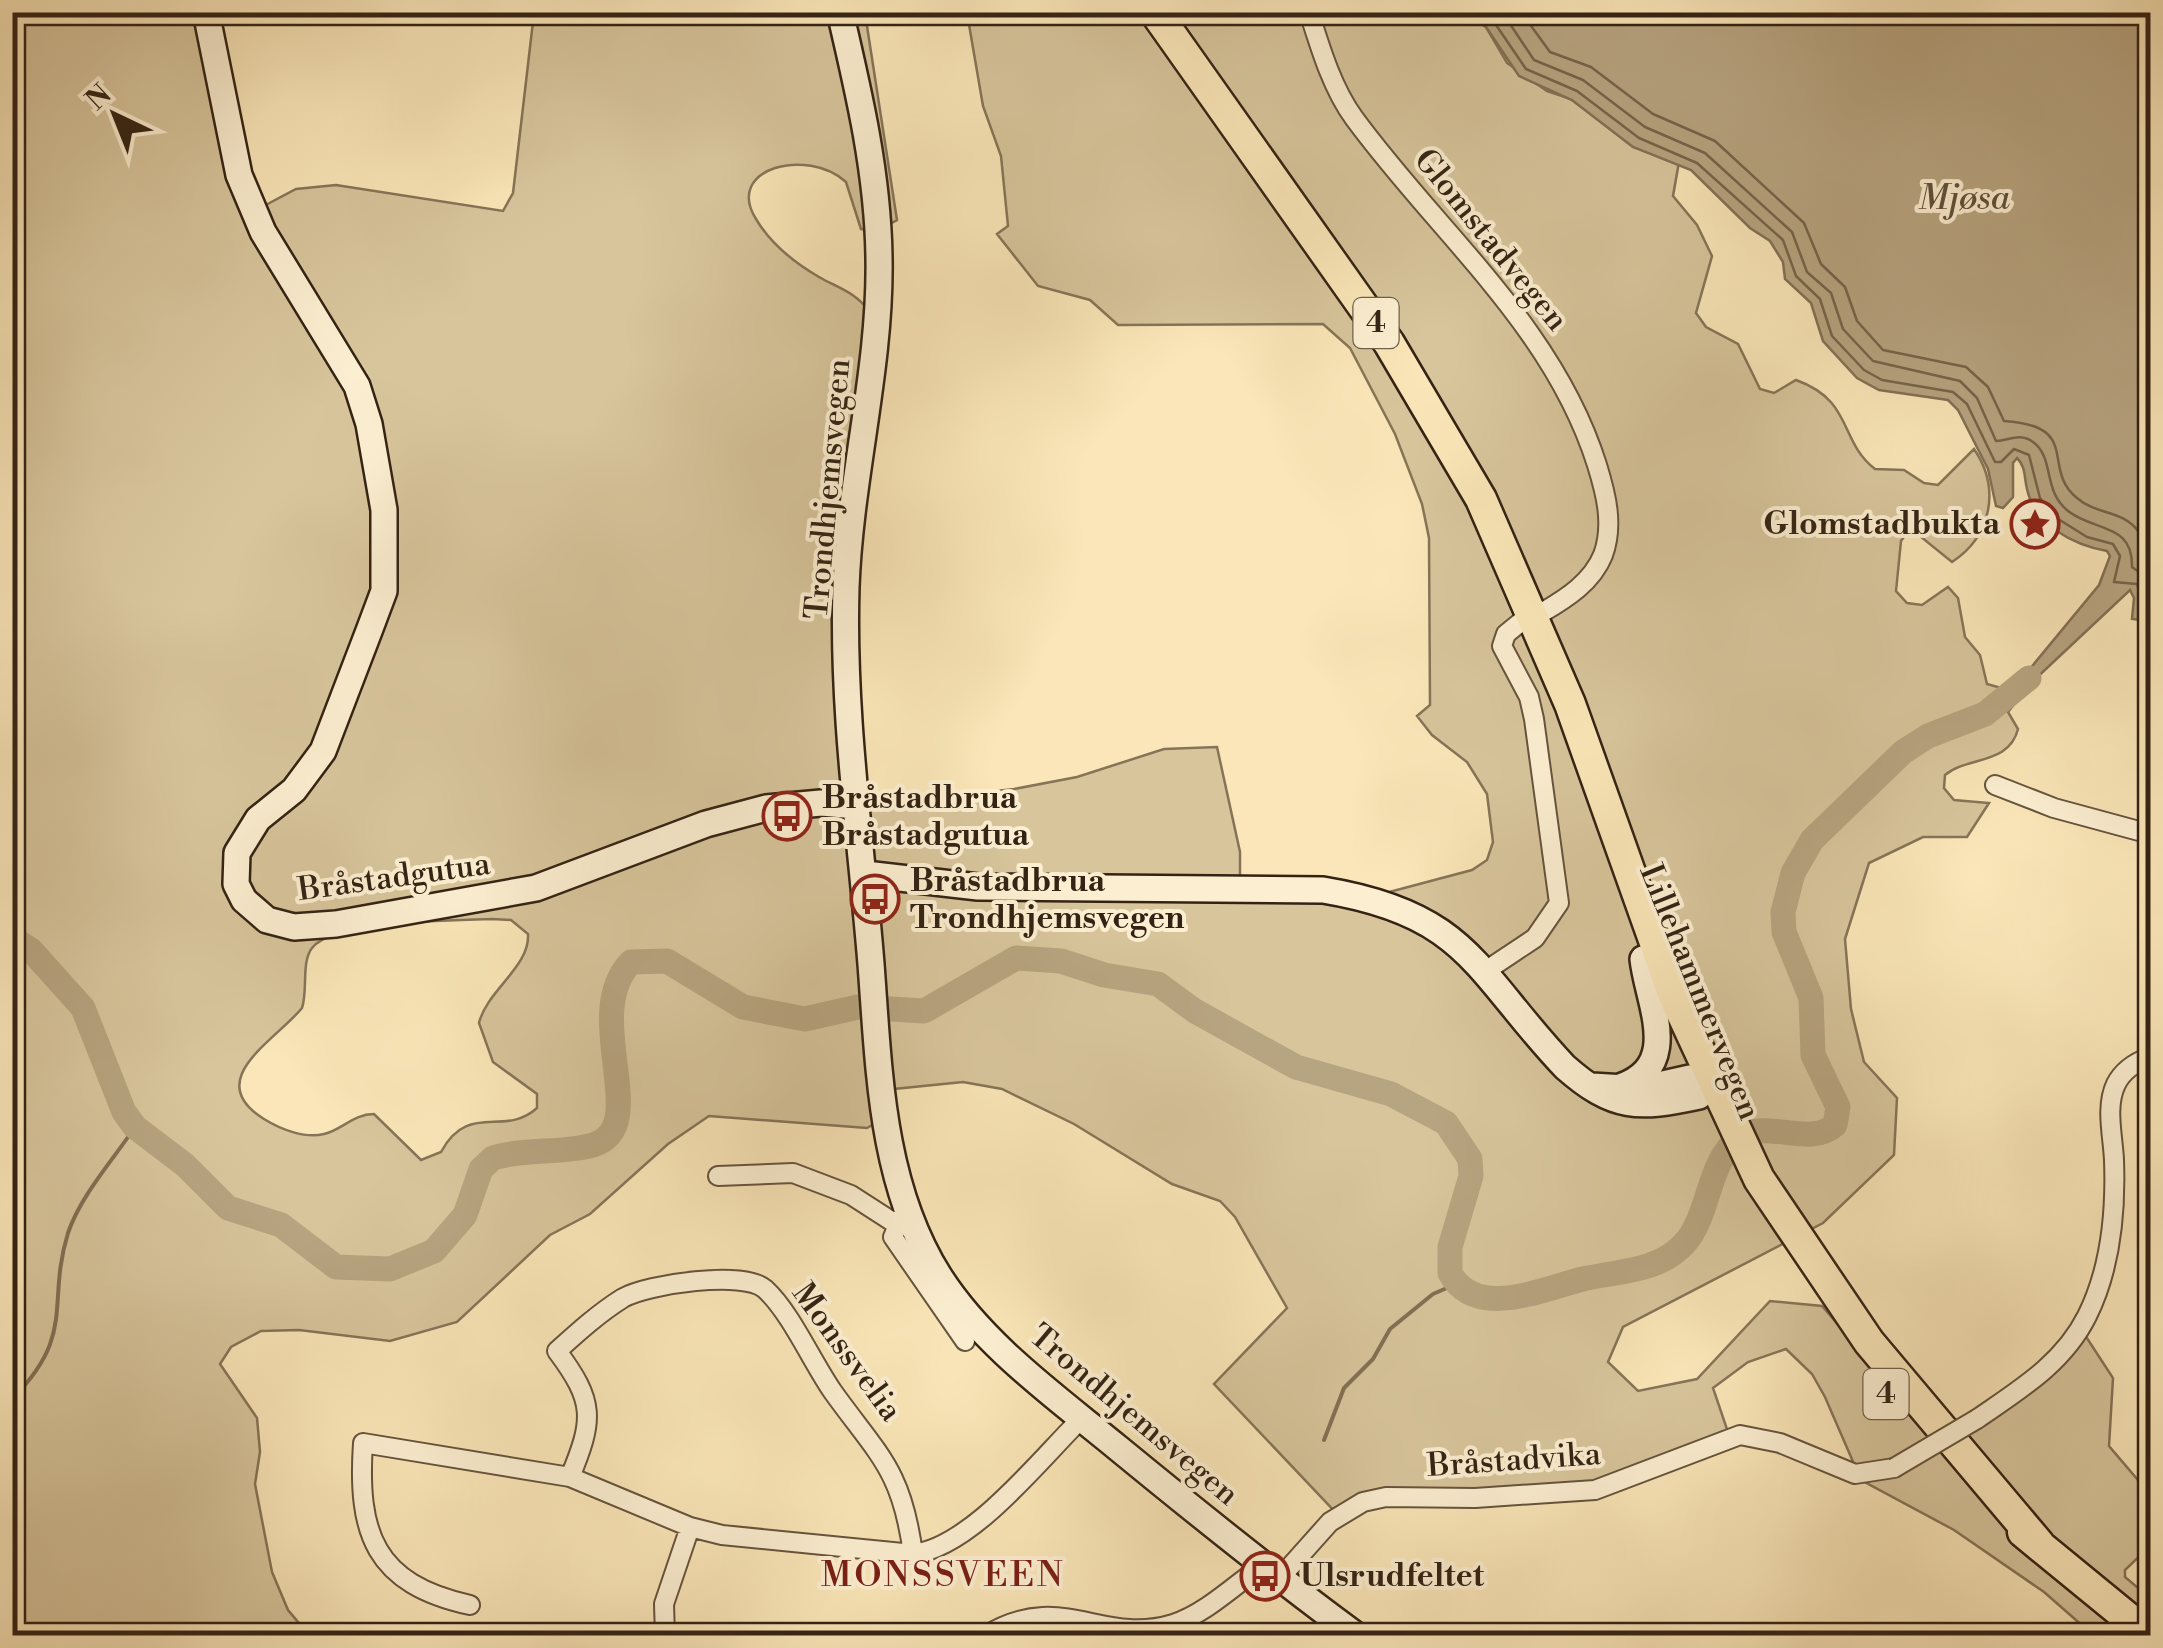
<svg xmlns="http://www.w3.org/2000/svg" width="2163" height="1648" font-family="'Libre Bodoni',serif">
  <rect width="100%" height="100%" fill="#fae6b8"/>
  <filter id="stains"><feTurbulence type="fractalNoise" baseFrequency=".002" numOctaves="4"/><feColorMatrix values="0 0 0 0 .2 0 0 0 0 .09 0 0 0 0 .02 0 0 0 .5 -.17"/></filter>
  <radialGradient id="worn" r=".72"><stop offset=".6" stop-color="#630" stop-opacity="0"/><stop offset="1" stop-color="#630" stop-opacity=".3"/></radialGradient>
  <path fill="#d8c59c" stroke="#867458" stroke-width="2.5" fill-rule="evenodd" d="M12,13H203L260,208L296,189L336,185L503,211L513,193L534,13H865L897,220L877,231L861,229L846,182C807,147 724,168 756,219C770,243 795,263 819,277C838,288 855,292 869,311L853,538L861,795L933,798L1014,789L1077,777L1164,749L1217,747L1240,852V876L1246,881L1378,895L1472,870L1487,860L1493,842L1487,794L1467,762L1432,735L1417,716L1430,705L1429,538L1422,504L1395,434L1350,348L1323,324L1118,325L1090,300L1038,286L997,234L1008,226L1001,156L983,106L967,13H1463L1486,27L1507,63L1547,91L1571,99L1633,147L1679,162L1673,196L1697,225L1712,256L1696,313L1706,327L1738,344L1760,389L1774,393L1796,380C1854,401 1838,440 1875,469L1904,470L1924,483L1938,485L1974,449C2000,487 1993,535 1952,562L1915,532L1906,534L1901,541L1896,591L1907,603L1922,605L1948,587L1958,598L1965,637L1980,655L1987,684L2001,688L2024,676L2032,682L2008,712L2018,729C2009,765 1968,756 1945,775L1944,788L1954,800L1989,803L1967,837H1923L1869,863L1845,939L1851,1009L1864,1062L1897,1098L1894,1155L1823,1223L1623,1327L1608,1362L1638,1391L1697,1379L1770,1301L1822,1306L1937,1439L2083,1332L2113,1378L2109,1446L2138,1480L2150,1476V1546L2125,1570V1577L2150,1598V1635H2093L2044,1592L1954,1530L1861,1480L1825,1397L1812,1374L1786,1349L1748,1362L1713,1388L1730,1438L1611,1488L1402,1492L1340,1517L1214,1384L1287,1308L1235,1217L1220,1201L1172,1184L1074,1124L1002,1089L963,1082L884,1090L874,1124L867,1128L709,1116L668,1144L590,1214L550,1235L457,1322L390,1341L299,1330L261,1331L231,1347L220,1364L257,1418L260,1452L255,1484L272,1572L288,1610L309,1635H13ZM492,919L511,920L528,934C530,967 487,990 479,1023L493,1062L537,1094V1108C504,1138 468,1101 441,1152L421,1160L374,1114C353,1114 342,1130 324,1134C305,1139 280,1129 264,1119C201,1080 275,1041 302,1008C308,991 301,962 312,948C332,921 457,920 492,919Z"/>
  <path fill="#b7a480" stroke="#837055" stroke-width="2.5" d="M1463,13H2150V621L2132,619L2134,598L2130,590L2032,682L2024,676L2099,585L2110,556L2107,551C2073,545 2035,525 2027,489C2024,477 2026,467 2017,458L2013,463V497L2003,508L1996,506L1988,469L1958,410L1948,400L1879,390L1857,378L1823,341L1811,303L1785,279L1783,262L1770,241L1750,228L1691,170L1633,147L1572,100L1519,76L1486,27Z"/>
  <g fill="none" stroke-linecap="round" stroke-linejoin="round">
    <path stroke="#76644a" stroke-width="2.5" d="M1482,12L1494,22L1526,69L1577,91L1639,138L1697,163L1783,240L1796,276L1820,299L1832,336L1864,370L1882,380L1953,392L1967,404L1995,462H2001L2014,449L2029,455L2040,498L2055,517L2087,537L2113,544L2120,556L2114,582L2137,584L2144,608L2150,611
      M1502,12L1534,60L1583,80L1645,127L1705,153L1792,232L1807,272L1831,293L1843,329L1873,361L1960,381L1977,398L1996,441C2009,441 2019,432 2033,442C2055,458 2042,490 2068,511C2095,532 2133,523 2132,567L2150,580
      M1521,12L1550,52L1591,67L1653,114L1715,141L1804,223L1821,264L1845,287L1857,321L1883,350L1966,367L1988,387L2004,421C2083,426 2040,468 2077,498C2096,515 2123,510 2138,531C2145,540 2146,551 2150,559"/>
    <path stroke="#837055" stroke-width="4" d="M12,1399C77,1334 46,1304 68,1233C81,1195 113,1160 135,1127
      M1324,1440L1344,1388L1373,1359L1390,1329L1433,1294L1456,1284
      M1177,1636L1180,1632"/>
    <path stroke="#b7a480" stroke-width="25" d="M12,938L31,950L83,1008L124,1112L135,1127L185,1165L228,1208L281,1225L336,1267L390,1269L434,1251L465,1215L481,1169L493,1158C525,1148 561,1154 593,1145C654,1126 579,1016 631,962L667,961L743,1007L805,1019L858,1007L924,1011L1016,958L1061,961L1104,975L1158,984L1195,1011L1296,1067L1391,1094L1446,1123L1470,1159L1471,1176L1450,1247V1273C1476,1321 1544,1288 1583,1279C1618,1271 1657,1272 1683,1245C1711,1216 1706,1163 1739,1138C1766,1118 1809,1148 1835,1125L1838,1107L1813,1055L1811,998L1784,932L1783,912L1793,873L1812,840L1903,752L1928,736L1985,714L2029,678"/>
    <g stroke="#66543d" stroke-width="22">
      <path id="street" d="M1309,12C1320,47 1332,88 1354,118C1438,233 1553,325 1597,465C1606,494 1614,525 1603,555C1592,582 1567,598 1543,612
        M1995,785L2054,808L2150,834
        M1487,970L1535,938L1559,903L1534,719L1529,697L1502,646L1506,634L1522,621
        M718,1176L793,1173L851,1195L896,1224
        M901,1218L893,1237L965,1341
        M1977,1419C2019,1390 2063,1364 2087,1316C2111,1268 2116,1213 2114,1160C2113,1136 2105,1107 2116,1084C2123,1070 2136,1062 2150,1057
        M570,1477C594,1419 595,1402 557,1351C578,1332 599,1313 623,1298C648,1284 744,1270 765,1289C791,1313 812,1362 833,1392C879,1456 902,1470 913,1554
        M1280,1578L1330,1522L1363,1502L1386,1497L1475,1498L1595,1490L1740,1435L1780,1443L1855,1474L1894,1468
        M470,1605C374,1584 357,1533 363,1443L570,1477L690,1527L722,1535L913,1554C972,1547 1040,1459 1082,1418
        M665,1636L664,1604L690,1527
        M985,1636C1062,1589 1100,1646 1173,1624C1205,1614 1236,1584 1263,1565"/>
    </g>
    <g stroke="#342314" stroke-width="30">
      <path id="secondary" d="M206,12L239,175L263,232L357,386L369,424L384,510V591L369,631L323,751L294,790L258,819L237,853L236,884L244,900L267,920L294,927L336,924L536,888L706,824L766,808L821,803L857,806
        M840,12C859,93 878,174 879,258C881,368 850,477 846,587C842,713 861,840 871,964C879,1070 881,1184 939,1276C983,1345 1055,1396 1118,1448C1196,1512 1275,1576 1357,1636
        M865,874L978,887L1323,890C1469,914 1475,972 1565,1067C1614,1110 1638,1109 1699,1096L1710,1079L1690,1078L1641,1089L1592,1086
        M1620,1087C1683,1065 1648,1004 1643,959"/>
    </g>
    <g stroke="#342314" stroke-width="35">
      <path id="highway" d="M1155,12L1389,343L1481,499L1570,704L1674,996L1759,1179L1869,1342L2039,1544
        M2023,1532L2150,1636"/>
    </g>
    <use href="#street" stroke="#fcefd1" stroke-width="18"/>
    <use href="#secondary" stroke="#fcefd1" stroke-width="25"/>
    <use href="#highway" stroke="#fae6b8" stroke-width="30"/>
    <g stroke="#66543d" stroke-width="22" stroke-linecap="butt">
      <path id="street-bridge" d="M1894,1468L1977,1419"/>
    </g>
    <use href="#street-bridge" stroke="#fcefd1" stroke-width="18"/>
  </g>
  <defs>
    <g id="sight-ring" transform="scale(2.5)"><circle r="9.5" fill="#fcefd1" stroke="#8f2418" stroke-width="1.5"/><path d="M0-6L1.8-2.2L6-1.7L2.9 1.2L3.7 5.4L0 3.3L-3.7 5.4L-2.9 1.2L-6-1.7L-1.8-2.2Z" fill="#8f2418"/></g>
    <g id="bus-ring" transform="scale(2.5)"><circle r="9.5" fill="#fcefd1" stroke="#8f2418" stroke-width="1.5"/><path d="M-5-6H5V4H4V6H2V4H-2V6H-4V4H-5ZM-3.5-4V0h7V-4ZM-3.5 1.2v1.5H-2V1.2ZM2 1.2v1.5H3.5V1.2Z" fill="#8f2418"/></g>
  </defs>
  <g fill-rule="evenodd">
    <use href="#sight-ring" x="2035" y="524"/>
    <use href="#bus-ring" x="787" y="816"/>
    <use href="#bus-ring" x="875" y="899"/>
    <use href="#bus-ring" x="1265" y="1576"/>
  </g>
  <g text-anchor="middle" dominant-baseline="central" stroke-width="8" stroke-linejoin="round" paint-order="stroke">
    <g fill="#fcefd1" stroke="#70604d" stroke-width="2.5">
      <rect x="1353.5" y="298" width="45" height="50" rx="8"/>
      <rect x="1863.5" y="1369" width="45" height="50" rx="8"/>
    </g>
    <g font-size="30" font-weight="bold" fill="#342314">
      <text x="1376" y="323">4</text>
      <text x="1886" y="1394">4</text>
    </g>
    <g font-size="32" fill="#342314" stroke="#fcefd1">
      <text transform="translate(1491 240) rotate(51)">Glomstadvegen</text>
      <text transform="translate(828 489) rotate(-85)">Trondhjemsvegen</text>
      <text transform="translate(394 877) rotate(-8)">Bråstadgutua</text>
      <text transform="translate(1700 992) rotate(68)">Lillehammervegen</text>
      <text transform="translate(847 1352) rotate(54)">Monssvelia</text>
      <text transform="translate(1134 1415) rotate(40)">Trondhjemsvegen</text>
      <text transform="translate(1514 1460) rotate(-4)">Bråstadvika</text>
    </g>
    <g font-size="32" font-weight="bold" fill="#342314" stroke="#fcefd1" text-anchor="start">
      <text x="2000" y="524" text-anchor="end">Glomstadbukta</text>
      <text x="822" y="798">Bråstadbrua<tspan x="822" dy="37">Bråstadgutua</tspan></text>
      <text x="910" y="881">Bråstadbrua<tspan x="910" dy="37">Trondhjemsvegen</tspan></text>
      <text x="1300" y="1576">Ulsrudfeltet</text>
    </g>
    <g font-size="35" font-style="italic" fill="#62503a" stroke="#fcefd1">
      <text x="1964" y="198">Mjøsa</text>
    </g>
    <g font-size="35" letter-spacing="2.5" fill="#7a1f14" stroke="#fcefd1">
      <text x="943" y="1575">MONSSVEEN</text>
    </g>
  </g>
  <rect width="2163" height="1648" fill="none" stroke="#fae6b8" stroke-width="50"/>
  <rect x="15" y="15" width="2133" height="1618" fill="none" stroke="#342314" stroke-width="5"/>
  <rect x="25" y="25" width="2113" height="1598" fill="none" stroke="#342314" stroke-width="2.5"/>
  <g transform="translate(115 115) rotate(317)" stroke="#fcefd1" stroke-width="8" paint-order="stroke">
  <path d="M0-8L18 38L0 25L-18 38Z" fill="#342314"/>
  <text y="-15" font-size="28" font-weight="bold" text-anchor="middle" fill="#342314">N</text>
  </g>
  <rect width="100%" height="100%" filter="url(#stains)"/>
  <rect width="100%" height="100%" fill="url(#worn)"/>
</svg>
